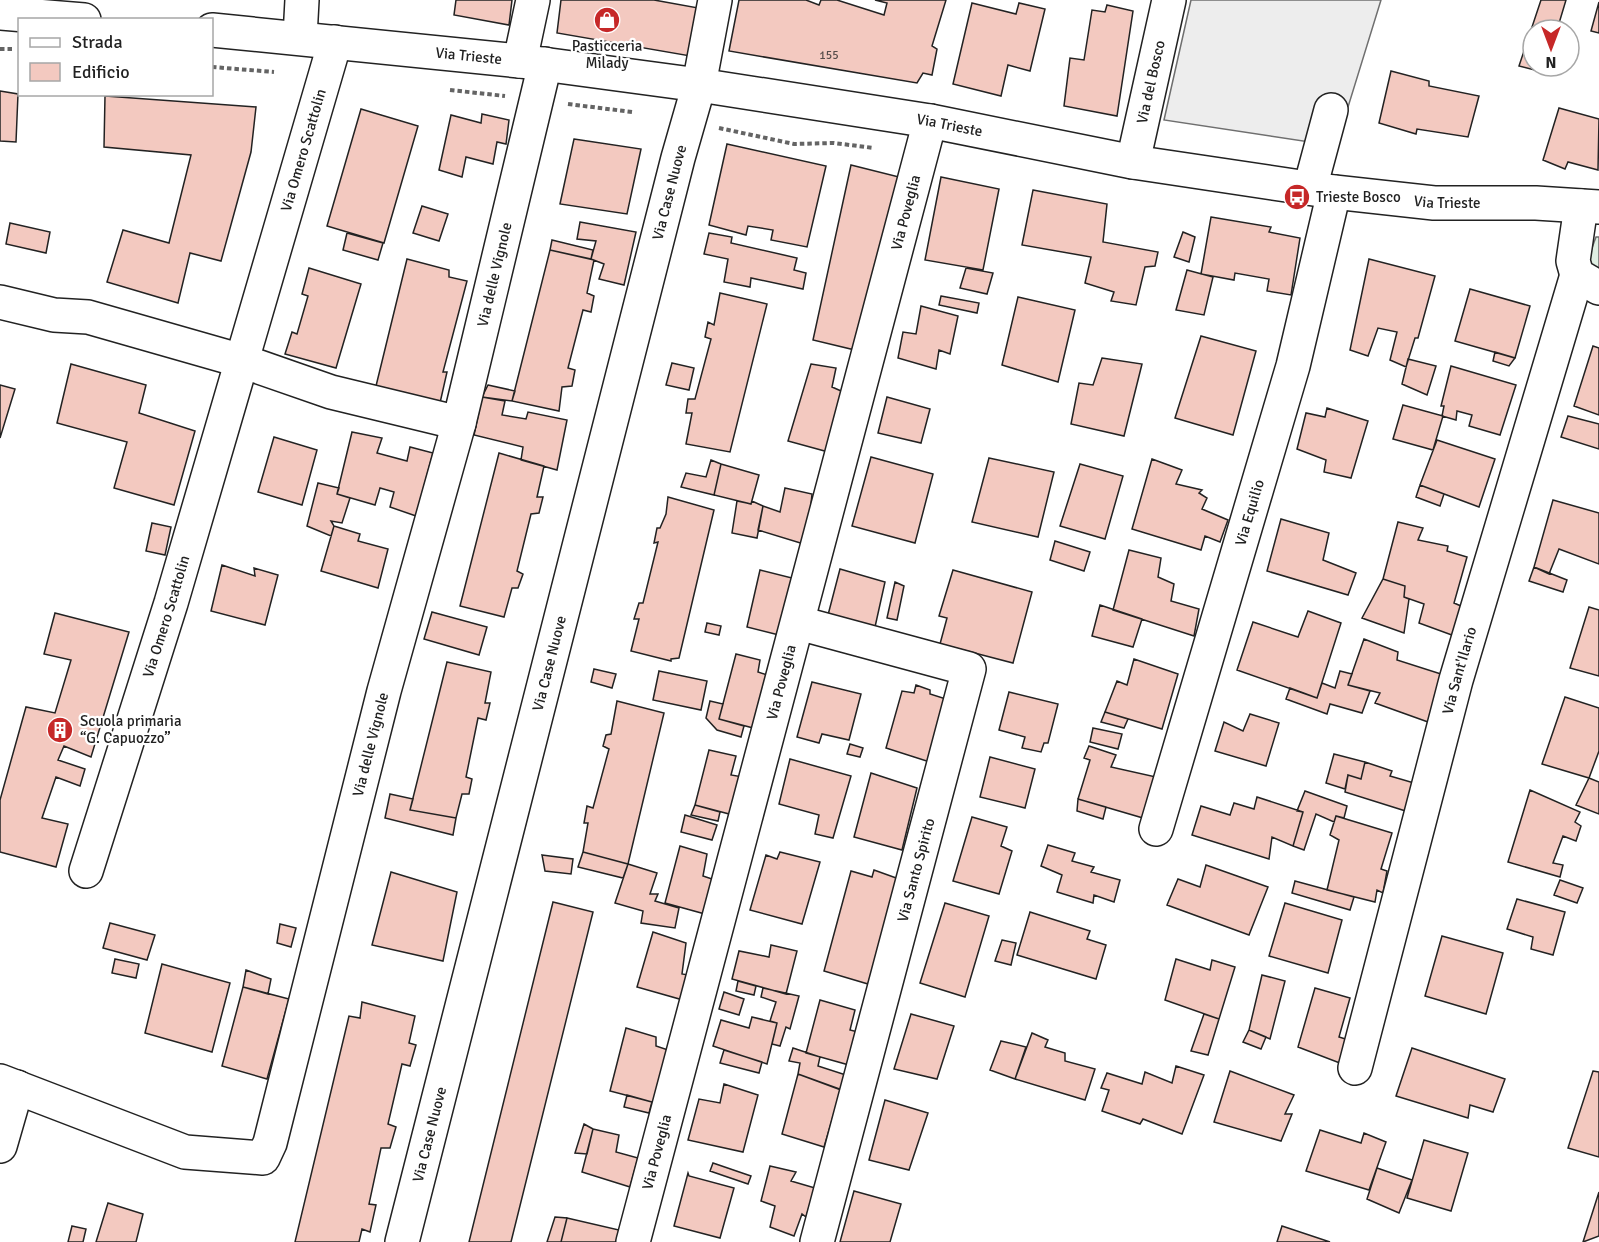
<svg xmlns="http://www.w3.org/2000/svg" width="1599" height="1242" font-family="Signika,sans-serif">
  <rect width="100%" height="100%" fill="#fff"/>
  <path fill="#e0efe3" stroke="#6f6f6f" stroke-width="1.5" d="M1596,237H1599V280L1591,273L1589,256Z"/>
  <path fill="#ededed" stroke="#6f6f6f" stroke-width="1.5" d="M1191,0H1381L1336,146L1164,120Z"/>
  <path fill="#f3c9c0" stroke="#222" stroke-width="1.5" d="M456,0H512L509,25L454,15Z
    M561,0H654L704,9L696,57L557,33Z
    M739,0H806L819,5L821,0H837L884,15L887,3L875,0H946L932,46L937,49L932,75L923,73L917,83L729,51Z
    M1541,0H1566L1557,30H1533V66H1545L1543,72L1519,66Z
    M1599,2V33L1591,31Z
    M972,3L1016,14L1019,3L1045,9L1030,71L1008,65L1001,96L953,84Z
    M1107,5L1133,11L1117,116L1064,106L1070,58L1084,60L1092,10L1105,12Z
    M1391,71L1429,81V86L1479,96L1468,137L1417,129L1416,134L1379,123Z
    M0,91L18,94L16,142L0,141Z
    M105,96L256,107L251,152L221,261L190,253L178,303L107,282L123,230L169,243L191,155L104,147Z
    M1559,108L1599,119L1598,170L1568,162L1565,169L1543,160Z
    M361,109L418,126L384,243L327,226Z
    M482,114L509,120L506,144L497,142L493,164L466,157L462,177L439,170L451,115L481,123Z
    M574,139L641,149L627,214L560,204Z
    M727,144L826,166L807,247L771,240L773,230L748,226L746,235L709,225Z
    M851,165L903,178L855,350L813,340Z
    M941,177L999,189L983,270L925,260Z
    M1033,190L1107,204L1103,242L1158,252L1155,266L1145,267L1136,305L1111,301L1114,292L1085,283L1091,257L1022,245Z
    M422,206L448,214L439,241L413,233Z
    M1211,217L1271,227L1269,232L1300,238L1291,295L1267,291L1269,279L1235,273L1234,280L1201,274Z
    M580,222L636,232L624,285L599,279L604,264L591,259L596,241L577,239Z
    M10,223L50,232L46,253L6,244Z
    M1183,232L1195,237L1189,262L1174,257Z
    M347,233L383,243L378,260L343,250Z
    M709,233L732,237L731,243L797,258L794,270L806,273L803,289L751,278L750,287L724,282L728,259L704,254Z
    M552,240L593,250L591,259L550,250Z
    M550,250L594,260L587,293L594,296L591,312L583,310L568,368L575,370L572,386L562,387L559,411L512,401Z
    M407,259L449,270V277L467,281L443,372H447L440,403L376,386Z
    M1369,259L1435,276L1418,338H1415L1406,367L1390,360L1397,332L1378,328L1368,356L1350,350Z
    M309,268L361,284L336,368L285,354L292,332L297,334L308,296L302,294Z
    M966,268L993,273L987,294L960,288Z
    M1187,270L1213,277L1204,315L1176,310Z
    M1470,289L1530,306L1515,358L1455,341Z
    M720,293L767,304L730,452L686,444L692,413H686L688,399H695L711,339L705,337L708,322L714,325Z
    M941,296L979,303L977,313L939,305Z
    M1018,297L1075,310L1058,382L1002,365Z
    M921,306L958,316L950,354L939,350L936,369L898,358L903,332L916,334Z
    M1201,336L1256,351L1233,435L1175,418Z
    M1593,346L1599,348V415L1574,406Z
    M1495,352L1515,358L1509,366L1493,361Z
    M1102,358L1142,364L1124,436L1071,424L1079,383L1093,385Z
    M1408,359L1436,366L1427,395L1402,384Z
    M672,363L694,368L689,390L666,385Z
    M71,364L146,385L139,413L195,431L174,505L114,488L127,442L57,423Z
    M811,364L836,368L832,387L848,394L832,453L788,441Z
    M1451,366L1516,385L1500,435L1469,426L1472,415L1457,411L1456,420L1442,416L1444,406H1441Z
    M0,385L15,389L0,438Z
    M488,385L515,391L512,401L482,397Z
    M482,397L505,401L502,415L526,419L528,412L567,420L557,470L521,460L523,447L474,435Z
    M887,397L930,409L921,443L878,433Z
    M1403,405L1443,416L1433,450L1393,439Z
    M1327,408L1368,421L1351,478L1324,472L1326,460L1297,449L1306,413L1325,417Z
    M1568,416L1599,424V449L1561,437Z
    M352,432L382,438L377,453L407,461L410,447L433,453L416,516L390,507L394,492L380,488L375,505L337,494Z
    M274,437L317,450L302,505L258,492Z
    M1437,440L1495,459L1479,507L1420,485Z
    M499,453L544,466L537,497H543L539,513L531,514L517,571L523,574L518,588H512L504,617L460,606Z
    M871,457L933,474L915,543L852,526Z
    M989,458L1054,472L1038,537L972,522Z
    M1152,459L1182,470L1176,484L1202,490L1199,493L1207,498L1202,509L1228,520L1220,542L1205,536L1201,550L1132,529Z
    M711,460L721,464L714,495L681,487L686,473L706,477Z
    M721,464L759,475L751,504L714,495Z
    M1080,464L1123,476L1105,539L1060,526Z
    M318,483L339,488L337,494L350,498L342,523L331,521L334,526L331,536L307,526Z
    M1420,485L1444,494L1440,506L1416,497Z
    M785,488L812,494L807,545L758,530L763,506L780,512Z
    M668,497L714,510L679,658L671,659V661L631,651L639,619H634L639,603H643L658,542L654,543L657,528H660L666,514Z
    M1553,500L1599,513V564L1559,549L1549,574L1534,567Z
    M737,501L751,504L752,501L763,506L757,538L732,533Z
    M1281,519L1329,533L1323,560L1356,573L1348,595L1267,571Z
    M1398,522L1423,528L1418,540L1448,546L1447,551L1467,557L1454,603L1468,609L1460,638L1419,623L1424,604L1404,597L1405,586L1383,579Z
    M152,523L171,527L165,555L146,551Z
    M334,526L360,534L358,541L388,549L378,588L321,571Z
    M1055,541L1090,552L1084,571L1050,560Z
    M1129,550L1161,558L1158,577L1174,584L1171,601L1199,609L1194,636L1113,610Z
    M222,565L255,576L254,568L278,575L265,625L211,611Z
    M1534,567L1567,580L1563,592L1529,581Z
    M840,569L885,582L875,627L828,615Z
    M760,570L792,578L784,607L783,636L747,627Z
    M953,570L1032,592L1013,663L940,644L947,618L939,616Z
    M1383,579L1405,586L1404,597L1409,599L1404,633L1362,618Z
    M895,582L904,586L897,620L887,618Z
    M1100,605L1142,619L1133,647L1092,636Z
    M1589,607L1599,610V676L1570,668Z
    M1308,611L1341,623L1317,698L1237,670L1253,622L1298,637Z
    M432,612L487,627L479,655L424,639Z
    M55,613L129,632L91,757L64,746L58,760L85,769L80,786L56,777L42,818L68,824L56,867L0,852V800L26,707L55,713L71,660L44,654Z
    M707,623L721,626L719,635L705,632Z
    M1364,639L1398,652L1397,660L1441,674L1428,722L1375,703L1380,693L1348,685Z
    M736,654L760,660L758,672L770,676L757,729L719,719Z
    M1134,659L1178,674L1162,729L1105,712L1117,681L1127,685Z
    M447,662L491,672L485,703H490L486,720L478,718L466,777L472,779L469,794H462L456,818L410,810Z
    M594,669L616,674L612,688L591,682Z
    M659,671L707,681L701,710L653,700Z
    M1340,671L1352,674L1348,685L1370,691L1362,713L1330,704L1327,714L1286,699L1290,688L1317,698L1322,683L1335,688Z
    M812,682L861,694L849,740L822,734L819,743L797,737Z
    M916,685L930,690V694L946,699L936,764L886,748L902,691L914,693Z
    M1009,692L1058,704L1048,743H1044L1041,752L1022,748L1025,737L999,730Z
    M1565,697L1599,708V751L1589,778L1542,764Z
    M617,701L664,713L628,864L583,852L588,823H584L587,806L593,808L609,749L603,746L606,735L611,734Z
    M710,701L723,704L719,719L744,726L741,737L717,730L706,718Z
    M1105,712L1128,719L1124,728L1101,722Z
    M1250,714L1279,723L1266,766L1215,751L1224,722L1243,731Z
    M1093,728L1122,734L1118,749L1090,742Z
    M850,744L863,748L860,757L847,754Z
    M1089,746L1116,755L1111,767L1156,777L1143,818L1078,799L1090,760L1084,758Z
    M709,750L736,756L731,775L743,777L733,815L695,805Z
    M1334,754L1365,762L1361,779L1348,775L1345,789L1326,783Z
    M990,757L1035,769L1025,808L980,797Z
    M790,759L851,776L833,838L815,834L819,815L779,804Z
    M1365,762L1392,771L1390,776L1421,785L1412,813L1345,792L1348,775L1361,779Z
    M871,773L917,788L902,850L854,837Z
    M1589,778L1599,782V814L1576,805Z
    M1530,790L1580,812L1575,822L1581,826L1576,841L1563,836L1553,863L1563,865L1560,877L1508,862Z
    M1305,791L1347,806L1344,818L1336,816L1334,822L1316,814L1304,850L1293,846L1303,812L1297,811Z
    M390,794L413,799L410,810L456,818L453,835L385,818Z
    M1257,797L1303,812L1293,846L1272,837L1269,859L1192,835L1201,806L1230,815L1234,803L1254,809Z
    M1078,799L1106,807L1103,819L1077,811Z
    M695,805L720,812L718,821L691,815Z
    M685,815L717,825L712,840L681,832Z
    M1336,816L1392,833L1381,869L1387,871L1383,893L1377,890L1375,902L1327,890L1339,840L1330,835Z
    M972,817L1007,827L1001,846L1012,851L999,894L953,881Z
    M1048,845L1075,853L1072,861L1094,867L1091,872L1120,880L1114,902L1094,895L1093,903L1057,892L1062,875L1041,866Z
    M680,846L707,854L703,876L715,880L705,914L665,903Z
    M583,852L628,864L623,878L578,867Z
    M780,852L820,862L802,924L750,910L766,855L777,859Z
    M542,855L573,859L571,874L545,871Z
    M628,864L657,873L650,894H658L655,901L679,908L675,928L641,923L643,911L615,903Z
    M1206,865L1268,887L1249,935L1167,905L1178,879L1200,887Z
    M874,870L899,879L868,984L824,971L851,871L872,877Z
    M391,872L457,892L443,961L372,945Z
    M1560,880L1583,888L1577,903L1554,895Z
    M1295,881L1354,897L1350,910L1292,893Z
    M1517,899L1565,912L1553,955L1531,949L1533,937L1507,929Z
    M553,902L593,912L511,1242H469Z
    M945,903L989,916L965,997L920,983Z
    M1285,903L1342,920L1328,973L1269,956Z
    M1030,912L1090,931L1087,939L1106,945L1096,979L1017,955Z
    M110,923L155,935L147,960L103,948Z
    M280,924L296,928L291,947L277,943Z
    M653,932L686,943L682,974L694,976L683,1000L637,987Z
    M1442,936L1503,953L1486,1014L1425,996Z
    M1002,940L1016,943L1011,965L995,961Z
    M771,945L797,951L786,994L732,979L739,951L769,957Z
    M115,959L139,964L136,978L112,973Z
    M1176,959L1210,970L1212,960L1235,967L1219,1019L1165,1000Z
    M162,964L230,983L212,1052L145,1033Z
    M246,970L271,979L268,994L243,987Z
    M1262,975L1285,981L1270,1039L1249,1030Z
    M738,981L756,986L754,995L736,991Z
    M243,987L289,999L267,1079L222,1066Z
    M763,988L799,996L790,1029L786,1027L780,1046L772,1044L777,1023L770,1021L776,1002L761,997Z
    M1315,988L1350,998L1339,1037L1352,1041L1345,1065L1298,1047Z
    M724,992L744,999L739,1015L719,1009Z
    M820,1000L855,1010L850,1030L858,1032L849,1065L806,1053Z
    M362,1002L415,1016L409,1043L416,1045L410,1066L402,1064L388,1124L396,1127L390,1148H381L369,1204L376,1205L370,1232L362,1229L359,1242H295L349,1016L360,1018Z
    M911,1014L954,1026L937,1079L894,1069Z
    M1204,1014L1219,1019L1208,1055L1191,1051Z
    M752,1017L777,1023L767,1064L713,1046L721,1020L749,1028Z
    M626,1028L656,1037V1046L671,1051L656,1103L610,1091Z
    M1249,1030L1266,1037L1261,1049L1243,1042Z
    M1032,1033L1048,1040L1045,1047L1065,1053V1061L1095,1069L1085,1100L1015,1079Z
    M1001,1041L1026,1047L1015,1079L990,1070Z
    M793,1048L820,1057L818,1066L849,1076L845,1091L798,1074L800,1063L789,1061Z
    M1412,1048L1505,1079L1493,1112L1470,1105L1468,1118L1396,1096Z
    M724,1050L762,1062L759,1073L720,1063Z
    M1176,1066L1204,1075L1182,1134L1143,1119L1140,1124L1102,1111L1109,1090L1101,1088L1107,1073L1142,1084L1145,1072L1172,1083Z
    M1230,1071L1294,1095L1285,1114H1292L1281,1141L1214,1122Z
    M1593,1071L1599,1072V1157L1568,1148Z
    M798,1074L841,1090L824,1147L782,1134Z
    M724,1084L758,1095L743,1152L688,1140L699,1099L720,1103Z
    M627,1095L652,1102L649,1113L624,1107Z
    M885,1100L928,1113L909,1170L869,1160Z
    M584,1124L593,1129L587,1154L575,1153Z
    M593,1129L619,1135L616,1152L638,1158L630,1187L582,1172Z
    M1320,1130L1361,1143L1364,1133L1386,1142L1369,1190L1306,1171Z
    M1424,1140L1468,1153L1451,1211L1407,1198Z
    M713,1163L751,1176L748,1184L710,1171Z
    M770,1166L796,1172L791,1181L815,1188L806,1217L802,1214L794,1236L770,1227L775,1206L761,1201Z
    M1377,1168L1412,1180L1399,1213L1367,1199Z
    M688,1173L689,1176L734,1188L720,1238L674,1226Z
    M854,1191L901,1204L890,1242H840Z
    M1599,1192V1236L1583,1242Z
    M108,1203L143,1214L136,1242H96Z
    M555,1217L567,1218L561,1242H547Z
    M567,1218L619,1230L616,1242H561Z
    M72,1226L86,1229L83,1242H68Z
    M1282,1226L1330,1242H1277Z"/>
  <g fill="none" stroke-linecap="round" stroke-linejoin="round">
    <g stroke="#222" stroke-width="36">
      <g id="minor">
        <path d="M0,13L84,20"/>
        <path id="s1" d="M212,30L520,61L699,85L930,121L1133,162L1334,192L1434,203H1536L1599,207"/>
        <path d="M300,37L302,0"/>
        <path d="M520,61L533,0"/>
        <path id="s2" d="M1133,162L1169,0"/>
        <path d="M1310,188L1331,110"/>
        <path d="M1581,206L1573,261L1577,275L1599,288"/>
        <path d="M0,302L54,315L88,317L242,361L331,392L459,423"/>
        <path d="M799,623L969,669L817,1242"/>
        <path id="s3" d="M1156,829L1293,366L1334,192"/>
        <path id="s4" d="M86,871L171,603L335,42"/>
        <path id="s5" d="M1355,1068L1456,680L1577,275"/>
        <path id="s6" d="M0,1081L185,1152L263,1158L270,1143L384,691L459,423L545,64"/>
        <path d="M0,1146L17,1087"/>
        <path id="s7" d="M402,1242L678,158L699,85L715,0"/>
        <path id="s8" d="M633,1242L930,121"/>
      </g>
    </g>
    <path stroke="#646464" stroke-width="4" stroke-dasharray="4.5 3" stroke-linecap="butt" d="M0,49H13
      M212,67L274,72
      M450,90L505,96
      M568,104L632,112
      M719,128L794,144L834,143L874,148"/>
    <use href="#minor" stroke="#fff" stroke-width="33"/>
  </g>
  <defs>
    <g id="shop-disc" transform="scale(1.35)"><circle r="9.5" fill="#c62828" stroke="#fff"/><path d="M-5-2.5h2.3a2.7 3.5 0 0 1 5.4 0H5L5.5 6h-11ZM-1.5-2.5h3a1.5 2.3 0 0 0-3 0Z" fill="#fff"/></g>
    <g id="bus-disc" transform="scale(1.35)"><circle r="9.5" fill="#c62828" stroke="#fff"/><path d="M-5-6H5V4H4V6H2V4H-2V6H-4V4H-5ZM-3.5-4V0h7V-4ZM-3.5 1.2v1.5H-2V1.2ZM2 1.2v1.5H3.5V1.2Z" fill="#fff"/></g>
    <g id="building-disc" transform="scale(1.35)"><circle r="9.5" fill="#c62828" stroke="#fff"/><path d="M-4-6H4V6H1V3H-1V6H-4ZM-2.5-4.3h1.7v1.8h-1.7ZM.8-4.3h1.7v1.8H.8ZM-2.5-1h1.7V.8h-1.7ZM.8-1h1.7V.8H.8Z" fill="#fff"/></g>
  </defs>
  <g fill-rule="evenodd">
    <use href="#shop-disc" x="607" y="20"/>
    <use href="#bus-disc" x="1297" y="197"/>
    <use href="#building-disc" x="60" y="730"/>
  </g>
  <g text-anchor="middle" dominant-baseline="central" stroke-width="4.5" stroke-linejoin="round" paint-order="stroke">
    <g font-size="12" fill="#564c4a">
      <text x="829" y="55">155</text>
    </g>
    <g font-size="15" fill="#222" stroke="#fff" text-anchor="start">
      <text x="607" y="46" text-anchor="middle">Pasticceria<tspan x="607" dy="17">Milady</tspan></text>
      <text x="1316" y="197">Trieste Bosco</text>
      <text x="80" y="721">Scuola primaria<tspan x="80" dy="17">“G. Capuozzo”</tspan></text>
    </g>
    <g font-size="15" fill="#222" stroke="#fff">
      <text stroke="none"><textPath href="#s1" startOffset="258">Via Trieste</textPath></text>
      <text stroke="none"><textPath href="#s2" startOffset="82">Via del Bosco</textPath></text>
      <text stroke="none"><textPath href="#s1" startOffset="744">Via Trieste</textPath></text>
      <text stroke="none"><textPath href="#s4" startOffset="753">Via Omero Scattolin</textPath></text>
      <text stroke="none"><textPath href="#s7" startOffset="1083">Via Case Nuove</textPath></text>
      <text stroke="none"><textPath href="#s1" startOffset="1248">Via Trieste</textPath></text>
      <text stroke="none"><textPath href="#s8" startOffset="1065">Via Poveglia</textPath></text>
      <text stroke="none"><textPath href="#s6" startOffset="1190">Via delle Vignole</textPath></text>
      <text stroke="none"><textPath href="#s3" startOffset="330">Via Equilio</textPath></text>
      <text stroke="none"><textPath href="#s4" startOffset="267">Via Omero Scattolin</textPath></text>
      <text stroke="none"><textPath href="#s7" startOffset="597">Via Case Nuove</textPath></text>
      <text stroke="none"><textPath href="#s5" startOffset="411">Via Sant'Ilario</textPath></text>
      <text stroke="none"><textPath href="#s8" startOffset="579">Via Poveglia</textPath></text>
      <text stroke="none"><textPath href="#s6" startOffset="704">Via delle Vignole</textPath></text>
      <text transform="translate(916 870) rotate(-75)">Via Santo Spirito</text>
      <text stroke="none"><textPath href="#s7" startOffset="111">Via Case Nuove</textPath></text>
      <text stroke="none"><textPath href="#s8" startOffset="93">Via Poveglia</textPath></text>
    </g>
  </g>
  <rect x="18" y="18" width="195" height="78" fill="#ffffff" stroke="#a7a7a7" stroke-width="1.5"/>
  <rect x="30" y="38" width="30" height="9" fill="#ffffff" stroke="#a7a7a7" stroke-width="1.5"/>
  <text x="72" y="48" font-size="18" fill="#222222">Strada</text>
  <rect x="30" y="63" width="30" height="18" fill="#f3c9c0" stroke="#a7a7a7" stroke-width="1.5"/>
  <text x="72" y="78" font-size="18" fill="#222222">Edificio</text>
  <g transform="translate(1551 48) rotate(180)"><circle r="28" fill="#ffffff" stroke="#a7a7a7" stroke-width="1.5"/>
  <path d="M0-4.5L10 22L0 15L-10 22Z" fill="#c62828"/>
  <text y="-9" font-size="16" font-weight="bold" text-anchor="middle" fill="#222222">N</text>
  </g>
</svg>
